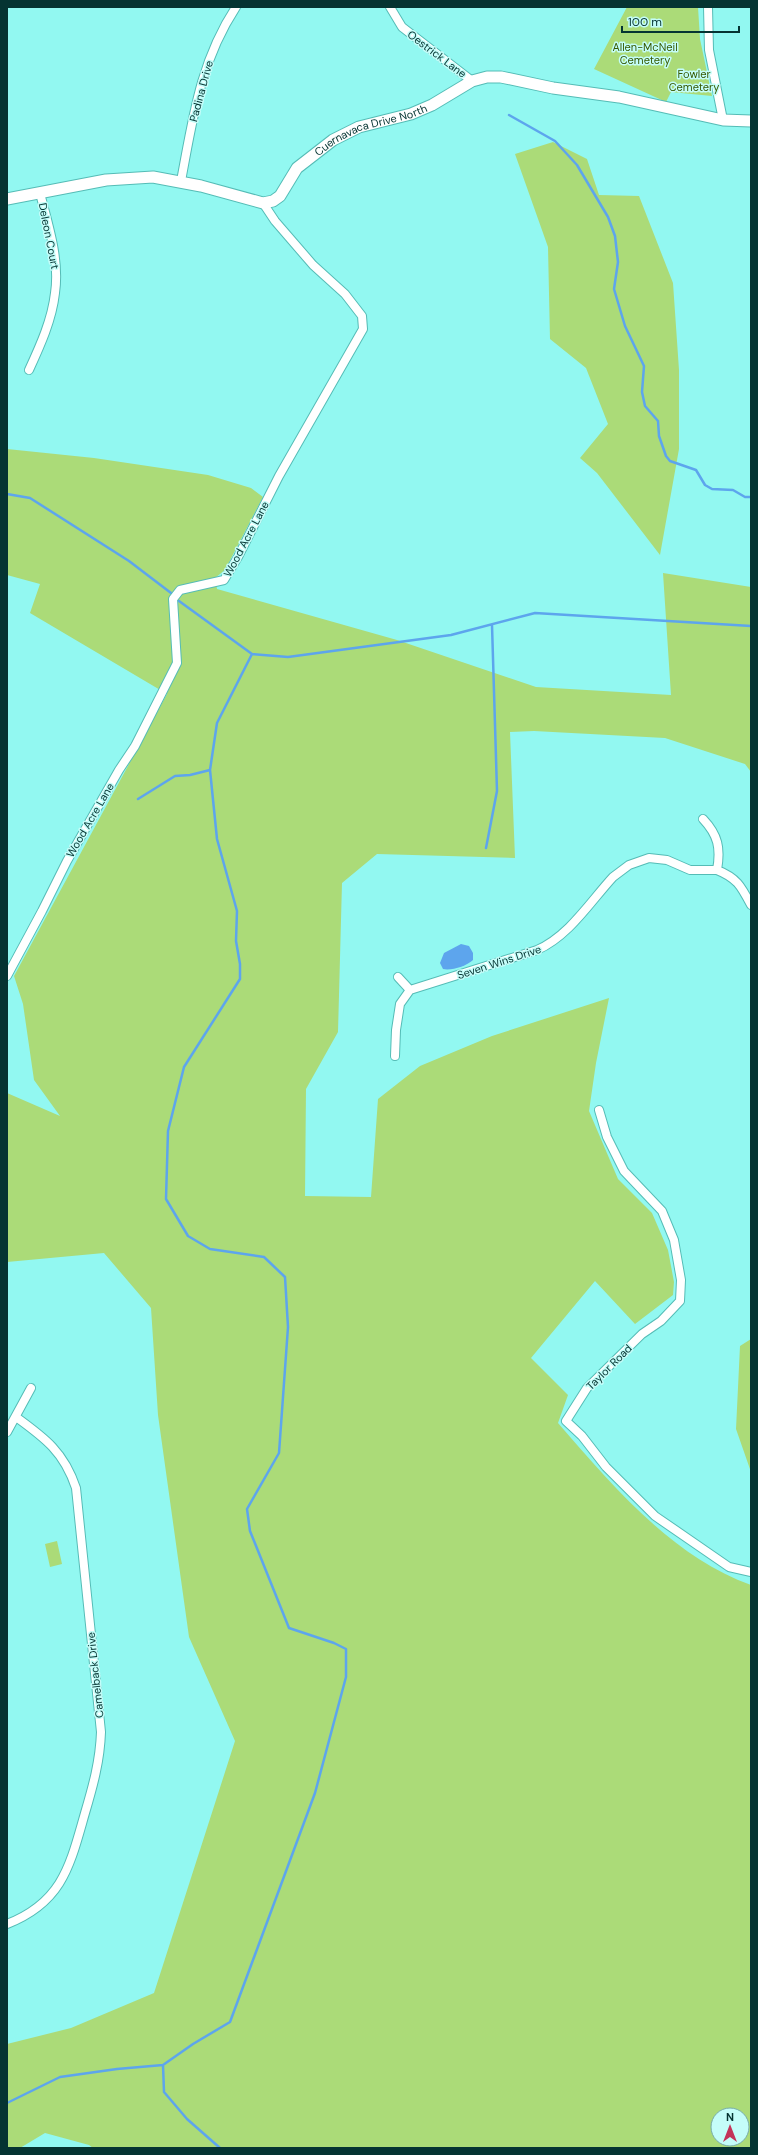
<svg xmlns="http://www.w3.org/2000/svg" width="758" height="2155" font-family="'DM Sans',sans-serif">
  <rect width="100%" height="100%" fill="#92f8f1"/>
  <path fill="#abdb78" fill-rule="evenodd" d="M627,7H698L700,39L712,96L671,92L666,102L594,69Z
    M553,142L587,159L599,195L639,196L673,283L679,370V449L660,555L597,473L580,458L608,424L586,368L550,339L548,247L515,154Z
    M7,449L94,458L208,475L251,488L263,497L225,570L215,578L217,589L397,640L536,687L671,695L663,573L751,587V772L745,764L665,738L534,731L510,732L515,858L377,854L342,883L338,1032L306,1089L305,1196L371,1197L378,1099L420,1066L492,1036L609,998L596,1063L589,1111L618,1179L652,1213L668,1250L674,1282L673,1295L635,1324L595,1281L531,1358L568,1395L558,1423C613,1486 671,1556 751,1585V2148H93L89,2145L45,2133L20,2148H7V2044L71,2028L154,1993L235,1741L189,1637L158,1415L151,1308L104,1253L7,1262V1093L60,1116L34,1080L23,1004L14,976L167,694L30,613L40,584L7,575ZM718,2115H742V2139H718Z
    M751,1339V1472L736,1429L740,1346Z
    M57,1541L62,1564L50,1567L45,1544Z"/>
  <path fill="#5da5ed" d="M461,944L469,946L473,953V960C467,966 451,971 443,969L440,963L444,953Z"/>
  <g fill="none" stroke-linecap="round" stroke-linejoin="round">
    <path stroke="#5da5ed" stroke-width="2.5" d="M509,115L555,141L577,165L608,217L615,236L618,262L614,289L625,326L644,366L642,392L645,406L658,421L659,436L666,456L670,461L696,470L705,485L712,489L733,490L745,497H751
      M7,494L30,498L129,561L171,593
      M179,601L252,654L288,657L451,635L535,613L751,626
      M138,799L175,776L190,775L210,770
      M486,848L497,791L492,625
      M163,2065L164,2092L187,2119L220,2148
      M7,2103L60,2077L117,2069L163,2065L193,2044L230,2022L315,1793L346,1677V1649L334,1643L289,1628L250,1531L247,1509L279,1453L288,1327L285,1277L264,1257L210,1249L188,1236L166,1199L168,1131L184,1067L240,979V964L236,941L237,911L217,839L210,770L217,723L252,654"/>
    <g stroke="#55bcb6" stroke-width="10">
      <path id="street" d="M390,7L402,27L472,81
        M708,7L709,50L723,120
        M181,181C193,118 200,62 236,7
        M29,370C40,346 52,320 55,293C60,259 48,225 40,193
        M703,819C718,835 721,848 717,870C737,878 741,886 751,905
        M7,976L42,911L67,861L119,770L135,746L177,663L173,599L180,590L224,580L238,557L279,476L363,329L362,316L345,294L313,265L275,221L263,203
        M398,977L410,990
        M395,1056L396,1030L400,1004L410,990L537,950C569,936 590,902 613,877L629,865L649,858L667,860L690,870H717
        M599,1110L607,1137L624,1171L662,1211L674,1240L681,1280L680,1301L661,1321L642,1334L587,1388L566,1421L582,1436L606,1467L655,1516L729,1567L751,1572
        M7,1432L31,1388
        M7,1924C63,1902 70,1865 85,1813C93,1786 100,1761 101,1732L76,1488C64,1452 45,1438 16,1417"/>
    </g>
    <g stroke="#55bcb6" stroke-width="13">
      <g id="secondary">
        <path id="s1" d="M7,199L106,180L153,177L201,186L263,203L273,201L280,196L297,168L333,140L359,127L411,114L432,105L472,81L487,77H501L553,88L619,97L723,120L751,121"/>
      </g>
    </g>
    <use href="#street" stroke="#fff" stroke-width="8"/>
    <use href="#secondary" stroke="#fff" stroke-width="11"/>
  </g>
  <g text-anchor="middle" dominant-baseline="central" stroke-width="3" stroke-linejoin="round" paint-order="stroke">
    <g font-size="11" fill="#375900" stroke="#c4fdf9">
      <text x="645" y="47">Allen-McNeil<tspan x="645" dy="13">Cemetery</tspan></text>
      <text x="694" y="74">Fowler<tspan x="694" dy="13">Cemetery</tspan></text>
    </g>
    <g font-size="11" fill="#053432" stroke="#c4fdf9">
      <text transform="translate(437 54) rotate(37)">Oestrick Lane</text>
      <text transform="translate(201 91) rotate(-75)">Padina Drive</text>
      <text stroke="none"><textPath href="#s1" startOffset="397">Cuernavaca Drive North</textPath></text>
      <text transform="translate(49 236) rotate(79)">Deleon Court</text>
      <text transform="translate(246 539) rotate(-62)">Wood Acre Lane</text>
      <text transform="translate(90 820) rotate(-60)">Wood Acre Lane</text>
      <text transform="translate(499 962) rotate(-18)">Seven Wins Drive</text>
      <text transform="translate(609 1367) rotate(-45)">Taylor Road</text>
      <text transform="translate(95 1675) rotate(-96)">Camelback Drive</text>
    </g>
  </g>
  <rect width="758" height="2155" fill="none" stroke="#053432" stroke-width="16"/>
  <g transform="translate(730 2127)"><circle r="19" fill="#c4fdf9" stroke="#78ada9"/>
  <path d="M0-3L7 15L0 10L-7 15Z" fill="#c33459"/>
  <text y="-6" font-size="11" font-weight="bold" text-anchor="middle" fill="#053432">N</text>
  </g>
  <path d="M622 26v6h117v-6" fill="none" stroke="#053432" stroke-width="2"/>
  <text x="628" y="26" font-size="12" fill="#053432" stroke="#c4fdf9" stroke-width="3" paint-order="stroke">100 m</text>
</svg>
